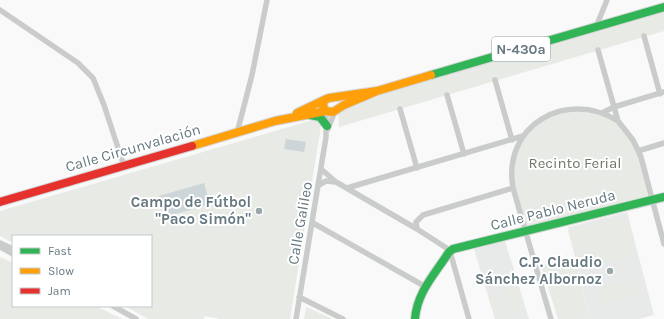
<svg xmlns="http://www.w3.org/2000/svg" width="664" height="319" font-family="Karla,sans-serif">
  <rect width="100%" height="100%" fill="#f9f9f9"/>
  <path fill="#e8e9e9" d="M627,212L654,315L639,319H590L568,227Z
    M505,241L529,319H495L474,249Z"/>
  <path fill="#e8eae6" d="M664,7V31L339,127L338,108L344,105Z
    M569,109L612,118L636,146L653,200L525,231L513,188L516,148L537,123Z
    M316,119L320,121L321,126L290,319H220L204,316V319H148L125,306H151V236H13V243L0,236V211Z
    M626,216L636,257L578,271L590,319H558L541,265L575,257L568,230Z
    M0,257L13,263V306H96L122,319H0Z
    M639,276L643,295L598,305L595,290L629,282L628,278Z
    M516,281L525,313L510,317L501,286Z
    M501,294L508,318L495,319L489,298Z
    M306,307L333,319H304Z"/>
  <path fill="#ccd5d7" d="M286,139L306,142L304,152L284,149Z
    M204,183L210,204L165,217L159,196Z"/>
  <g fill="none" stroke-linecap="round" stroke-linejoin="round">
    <g stroke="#d4d5d6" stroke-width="10">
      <path id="fast" d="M431,75L664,7
        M310,115L320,117L327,126
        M415,319C417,292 435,274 449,252L453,249L664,197"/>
    </g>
    <g stroke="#d4d5d6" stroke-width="10">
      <path id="slow" d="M377,91L344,105L333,112L326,111L323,107L324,100L329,98L377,91L431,75
        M297,113L324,100
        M192,146L275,121L326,111"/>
    </g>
    <g stroke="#d4d5d6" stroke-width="10">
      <path id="jam" d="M0,202L192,146"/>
    </g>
    <path stroke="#cacccc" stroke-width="5.5" d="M0,10L78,63L93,78L104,105L124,166
      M596,27L607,0
      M644,36L660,94
      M598,50L618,121L633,140L641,157L664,244
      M495,80L512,140
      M447,95L464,154
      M400,109L417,168
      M602,113L614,107L664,92
      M328,129L335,111
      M237,133L252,75L267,0
      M638,151L664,143
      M321,169L336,182L417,229L448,249L451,255L469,319
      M319,185L326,181L335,182
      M347,188L523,136
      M313,223L426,287
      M417,229L416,222L423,215L513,188
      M0,243L13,249
      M0,247L13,254
      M299,297L343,319
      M113,306L136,319
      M296,319L326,137V111
      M551,319L513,188C502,125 566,89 618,121"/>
    <use href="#fast" stroke="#30b455" stroke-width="8"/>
    <use href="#slow" stroke="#ff9f0a" stroke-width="8"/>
    <use href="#jam" stroke="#e5322d" stroke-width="8"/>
  </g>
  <g fill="#99a6aa" stroke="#fff" stroke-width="1.5">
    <circle cx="259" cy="211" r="4"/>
    <circle cx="610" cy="271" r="4"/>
  </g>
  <g text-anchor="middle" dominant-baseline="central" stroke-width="4" stroke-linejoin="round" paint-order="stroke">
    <rect fill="#fff" stroke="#94a1a6" stroke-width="1" x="492" y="37" width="58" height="24" rx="3"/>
    <g font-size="14" font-weight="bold" fill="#667980">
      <text x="521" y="49">N-430a</text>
    </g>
    <g font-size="15" fill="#667980" stroke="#fff">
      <text transform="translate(133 148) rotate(-16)">Calle Circunvalación</text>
      <text transform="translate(553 210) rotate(-14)">Calle Pablo Neruda</text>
      <text transform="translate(300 223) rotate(-80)">Calle Galileo</text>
    </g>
    <g font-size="15" fill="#6c7966" stroke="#fff">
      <text x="575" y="163">Recinto Ferial</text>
    </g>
    <g font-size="15" font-weight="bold" fill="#667980" stroke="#fff" text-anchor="end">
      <text x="251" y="202">Campo de Fútbol<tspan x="251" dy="17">"Paco Simón"</tspan></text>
      <text x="602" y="262">C.P. Claudio<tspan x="602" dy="17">Sánchez Albornoz</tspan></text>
    </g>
  </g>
  <rect x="12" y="235" width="140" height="72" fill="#ffffff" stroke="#c2c9cc"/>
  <rect x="20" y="248" width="20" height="6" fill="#30b455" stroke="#c2c9cc"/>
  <text x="48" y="255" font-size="12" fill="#667980">Fast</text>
  <rect x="20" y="268" width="20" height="6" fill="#ff9f0a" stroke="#c2c9cc"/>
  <text x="48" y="275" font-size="12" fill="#667980">Slow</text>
  <rect x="20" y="288" width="20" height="6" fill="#e5322d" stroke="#c2c9cc"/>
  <text x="48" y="295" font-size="12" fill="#667980">Jam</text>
</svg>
